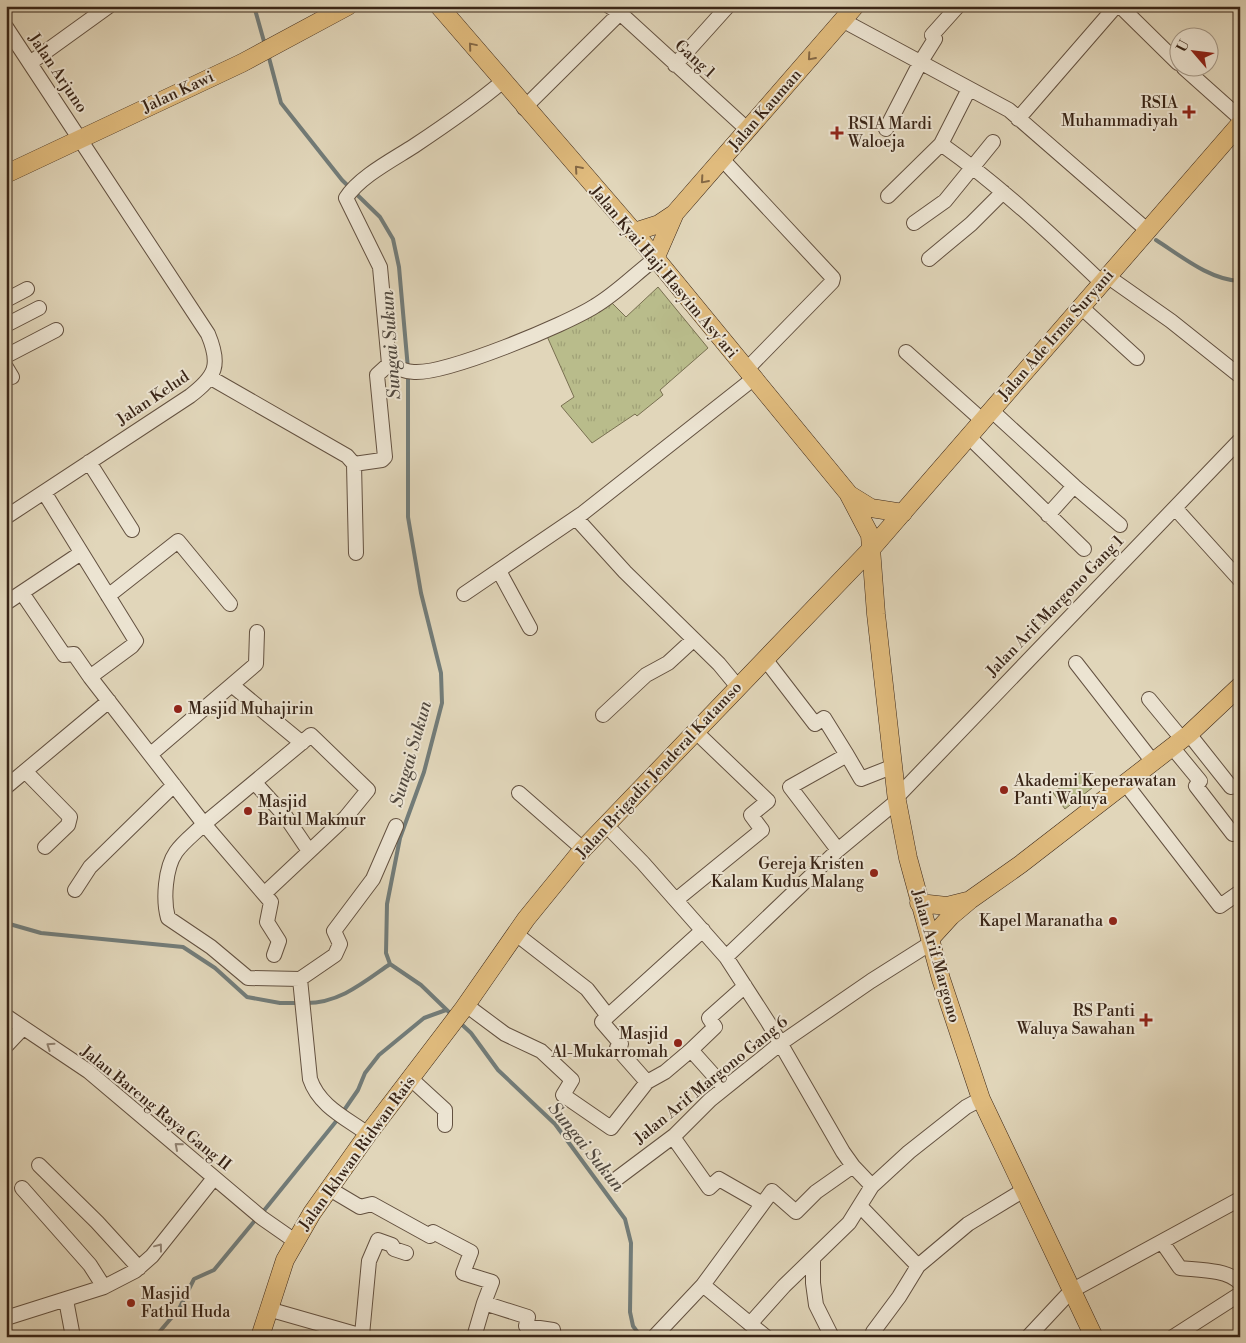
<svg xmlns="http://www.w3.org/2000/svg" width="1246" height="1343" font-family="'Libre Bodoni',serif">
  <defs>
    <pattern id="grass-tufts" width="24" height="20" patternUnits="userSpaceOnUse" patternTransform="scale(1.25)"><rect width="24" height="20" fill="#b9bc8b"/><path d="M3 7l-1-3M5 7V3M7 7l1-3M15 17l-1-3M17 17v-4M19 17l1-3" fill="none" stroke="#a0a177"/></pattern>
  </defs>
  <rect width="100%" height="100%" fill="#e1d6ba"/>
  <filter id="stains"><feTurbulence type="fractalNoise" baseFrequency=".004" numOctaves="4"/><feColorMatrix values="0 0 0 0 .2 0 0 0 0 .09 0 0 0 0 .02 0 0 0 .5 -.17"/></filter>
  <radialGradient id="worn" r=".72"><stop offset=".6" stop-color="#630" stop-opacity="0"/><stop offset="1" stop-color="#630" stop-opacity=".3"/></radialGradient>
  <path fill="url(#grass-tufts)" stroke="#797051" d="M658,287L708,348L660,390L663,395L637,416L635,414L592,443L561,406L574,397L546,334L612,303L626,317Z"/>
  <path fill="#b9bc8b" stroke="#797051" d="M1081,772L1092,788L1065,809L1053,793Z"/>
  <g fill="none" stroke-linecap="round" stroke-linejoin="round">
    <path stroke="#727c79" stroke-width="4" d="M254,6L265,45
      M833,6L834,8
      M268,54L281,103L342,180L380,217L393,239L399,267L408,369
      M1156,240C1181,256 1210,280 1240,281
      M408,376V517L421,593L441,673L442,703L424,772L400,838L387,904L386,953L390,964L421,985L452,1015
      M6,923L41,933L183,947L215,968L247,997L280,1003H299
      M306,1003C340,1003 364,982 390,964
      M458,1021L471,1033L498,1070L555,1124L625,1219L631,1243L630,1312L633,1326L641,1337
      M262,1213L338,1119L358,1090L365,1073L379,1055L424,1018L446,1010
      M155,1337L179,1309L194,1279L214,1270L257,1218"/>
    <g stroke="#635140" stroke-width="16">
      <path id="minor" d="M609,6L620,13L748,130
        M1120,6L1178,63
        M842,20L1009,110L1147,230
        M6,27L208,334C221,365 216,376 190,396L6,517
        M30,63L109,6
        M675,65L728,6
        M1184,68L1240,118
        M502,82C475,105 444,126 414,146C394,159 359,177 346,198L380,267L389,364C397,368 405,372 414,372C447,374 565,325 595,306C617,293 635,274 655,259
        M524,108L620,13
        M1018,119L1116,6
        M886,129L920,63L935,39L932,35L958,6
        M941,144C999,185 1050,233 1102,283
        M722,159L833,278L832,282L746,370
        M888,196L941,144L969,89
        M914,223L945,201L993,142
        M929,259L971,224L1003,192
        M1107,276L1171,321L1240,376
        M6,300L27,289
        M1081,307L1137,358
        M6,325L39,308
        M906,352L982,420
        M6,356L56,330
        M6,367L12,377
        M211,378L347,456L354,464L356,553
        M991,410L1074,486L1048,515
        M968,436L1084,549
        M89,462L132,530
        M354,464L382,460L385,457L377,375L389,364
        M1074,486L1120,525
        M44,492L136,641L132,646L90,677L204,824C195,833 183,842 176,852C165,868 163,900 168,918L211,947L248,978L300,979L310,1079C319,1106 346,1118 368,1134
        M1175,508L1240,580
        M576,518L625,572L719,664L738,687
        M499,571L530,628
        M22,593L64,655L74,654L90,677
        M464,594L583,513L753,379
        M108,596L178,541L230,604
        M6,603L81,553
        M765,659L815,724L824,718L847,755
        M1076,663L1153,762
        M233,686L302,743
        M1149,699L1182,739
        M603,715L646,675L668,663L693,640
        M1189,734L1231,787
        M1172,747L1200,781L1196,786L1233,834
        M151,754L256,664L257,632
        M25,771L70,817L68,825L45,847
        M255,783L286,817L309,851
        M1125,783L1220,906L1240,892
        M6,787L109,701
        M519,793L583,849
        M897,797L1240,440
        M606,825L643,863L726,957L768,1022L843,1152L853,1166L872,1186
        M838,850L790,787L847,755L861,779L894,766
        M75,890L90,867L174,785
        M265,893L346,817L368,790L311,735L204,824L271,902L267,922L279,941L274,955
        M676,900L762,830L751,815L768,801L696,732
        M516,934L587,989L608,1016L602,1022L621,1044L617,1048L647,1082L665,1072L691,1050
        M726,957L838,850L897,801
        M300,979L335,955L340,944L334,931L373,879L396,826
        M466,1005L505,1034L541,1051L572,1080L563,1095L611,1128L647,1082
        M6,1016L88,1071L262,1218L295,1241
        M608,1016L703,930
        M6,1046L23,1028
        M410,1078L445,1110V1125
        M725,1088L691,1050L715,1027L709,1018L745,986
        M673,1137L709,1188L719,1179L761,1203
        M39,1165L97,1222L139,1268
        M615,1180L675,1135L710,1100L781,1043L871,981L931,943
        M22,1188L90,1265L104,1287
        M328,1188L360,1207L372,1204L430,1236L433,1232L471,1252L463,1273L492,1282L484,1303L528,1317L526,1326L553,1330L554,1337
        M861,1207L918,1266
        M1162,1242L1180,1268C1198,1270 1227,1269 1240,1283
        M813,1260V1283L816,1305L832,1337
        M703,1285L766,1337
        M66,1300L73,1337
        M268,1309L366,1337
        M6,1318L104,1287L135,1271L152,1256L214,1178
        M750,1324L784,1286L849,1223L872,1186L909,1152L966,1107L981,1099
        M873,1332L899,1297L918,1266L968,1224L1024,1190
        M362,1335L369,1261L378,1240L392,1245L394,1249L406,1253
        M474,1337L484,1303
        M654,1337L703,1285L772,1191L796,1212L816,1192L853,1166
        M1028,1337L1071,1291L1240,1199
        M1173,1337L1240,1294"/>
    </g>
    <g stroke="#392517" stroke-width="19">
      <path id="major" d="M439,6L634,232L848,493L870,535L876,614L897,801L908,858L941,979L981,1099L1094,1337
        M6,174L242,63L348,6
        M634,232L659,224L674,214
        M655,259L675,213L855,6
        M850,495L871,508L903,513
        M919,903L947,906L967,901
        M930,939L951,916L970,900L1021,864L1189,734L1240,686
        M260,1337L285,1260L312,1213L368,1134L464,1008L526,919L583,849L872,548L1240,124"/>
    </g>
    <use href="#minor" stroke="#ece4d2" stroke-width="14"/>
    <use href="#major" stroke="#e0bb7d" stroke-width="18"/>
  </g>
  <defs><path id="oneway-chevron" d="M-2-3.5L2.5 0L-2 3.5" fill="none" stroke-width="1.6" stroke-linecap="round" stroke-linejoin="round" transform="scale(1.25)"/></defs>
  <g stroke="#846845">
    <use href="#oneway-chevron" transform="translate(472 46) rotate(-130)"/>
    <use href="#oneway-chevron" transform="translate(811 57) rotate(131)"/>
    <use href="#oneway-chevron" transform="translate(578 169) rotate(-131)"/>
    <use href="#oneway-chevron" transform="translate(704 180) rotate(131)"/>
  </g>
  <g stroke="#928474">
    <use href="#oneway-chevron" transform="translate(50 1046) rotate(-146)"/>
    <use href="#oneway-chevron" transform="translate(178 1146) rotate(-139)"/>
    <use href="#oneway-chevron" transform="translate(159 1247) rotate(-53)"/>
  </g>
  <g fill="#8f2418" stroke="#ece4d2" stroke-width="2">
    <path d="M1186.5 104.5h5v5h5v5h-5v5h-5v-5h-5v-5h5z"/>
    <path d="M834.5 125.5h5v5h5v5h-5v5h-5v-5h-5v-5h5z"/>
    <circle cx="178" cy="709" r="5"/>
    <circle cx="1004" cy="790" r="5"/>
    <circle cx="248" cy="811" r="5"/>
    <circle cx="874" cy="873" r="5"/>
    <circle cx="1113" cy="921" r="5"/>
    <path d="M1143.5 1012.5h5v5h5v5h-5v5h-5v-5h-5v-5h5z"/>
    <circle cx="678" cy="1043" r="5"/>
    <circle cx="131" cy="1303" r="5"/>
  </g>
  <g text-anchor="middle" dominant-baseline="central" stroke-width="4" stroke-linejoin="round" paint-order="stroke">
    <g font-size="16" fill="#392517" stroke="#ece4d2">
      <text transform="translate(695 59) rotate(42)">Gang 1</text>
      <text transform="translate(58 73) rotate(56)">Jalan Arjuno</text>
      <text transform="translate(178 92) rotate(-25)">Jalan Kawi</text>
      <text transform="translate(765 110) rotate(-49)">Jalan Kauman</text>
      <text transform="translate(664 272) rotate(50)">Jalan Kyai Haji Hasyim Asy'ari</text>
      <text transform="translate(1056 335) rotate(-49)">Jalan Ade Irma Suryani</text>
      <text transform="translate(153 398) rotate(-34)">Jalan Kelud</text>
      <text transform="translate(1055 606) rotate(-46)">Jalan Arif Margono Gang 1</text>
      <text transform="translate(659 770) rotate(-47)">Jalan Brigadir Jenderal Katamso</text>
      <text transform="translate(936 956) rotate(74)">Jalan Arif Margono</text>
      <text transform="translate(711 1080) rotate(-39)">Jalan Arif Margono Gang 6</text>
      <text transform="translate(156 1108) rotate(39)">Jalan Bareng Raya Gang II</text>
      <text transform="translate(357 1153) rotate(-54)">Jalan Ikhwan Ridwan Rais</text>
    </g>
    <g font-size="16" fill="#392517" stroke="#ece4d2" text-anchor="end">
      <text x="1178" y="103">RSIA<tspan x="1178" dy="18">Muhammadiyah</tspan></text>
      <text x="848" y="124" text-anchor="start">RSIA Mardi<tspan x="848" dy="18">Waloeja</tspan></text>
      <text x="188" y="709" text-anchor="start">Masjid Muhajirin</text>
      <text x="1014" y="781" text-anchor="start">Akademi Keperawatan<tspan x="1014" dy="18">Panti Waluya</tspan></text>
      <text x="258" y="802" text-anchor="start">Masjid<tspan x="258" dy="18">Baitul Makmur</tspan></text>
      <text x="864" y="864">Gereja Kristen<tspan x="864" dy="18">Kalam Kudus Malang</tspan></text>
      <text x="1103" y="921">Kapel Maranatha</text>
      <text x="1135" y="1011">RS Panti<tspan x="1135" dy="18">Waluya Sawahan</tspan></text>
      <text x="668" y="1034">Masjid<tspan x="668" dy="18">Al-Mukarromah</tspan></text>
      <text x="141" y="1294" text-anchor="start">Masjid<tspan x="141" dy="18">Fathul Huda</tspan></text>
    </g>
    <g font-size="18" font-style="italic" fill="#514940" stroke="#ece4d2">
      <text transform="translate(391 345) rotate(-94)">Sungai Sukun</text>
      <text transform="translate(411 754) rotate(-74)">Sungai Sukun</text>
      <text transform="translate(586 1147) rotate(51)">Sungai Sukun</text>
    </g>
  </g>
  <rect width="1246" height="1343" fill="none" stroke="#e1d6ba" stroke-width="25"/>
  <rect x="8" y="8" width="1231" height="1328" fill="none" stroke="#392517" stroke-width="2.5"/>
  <rect x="12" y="12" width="1221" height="1318" fill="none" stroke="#392517"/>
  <g transform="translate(1194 52) rotate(298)"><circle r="24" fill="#ece4d2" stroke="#a49887"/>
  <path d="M0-4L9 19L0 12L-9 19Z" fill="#8f2418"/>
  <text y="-8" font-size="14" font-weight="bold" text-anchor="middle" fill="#392517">U</text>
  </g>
  <rect width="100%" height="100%" filter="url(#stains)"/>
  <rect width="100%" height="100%" fill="url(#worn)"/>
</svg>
